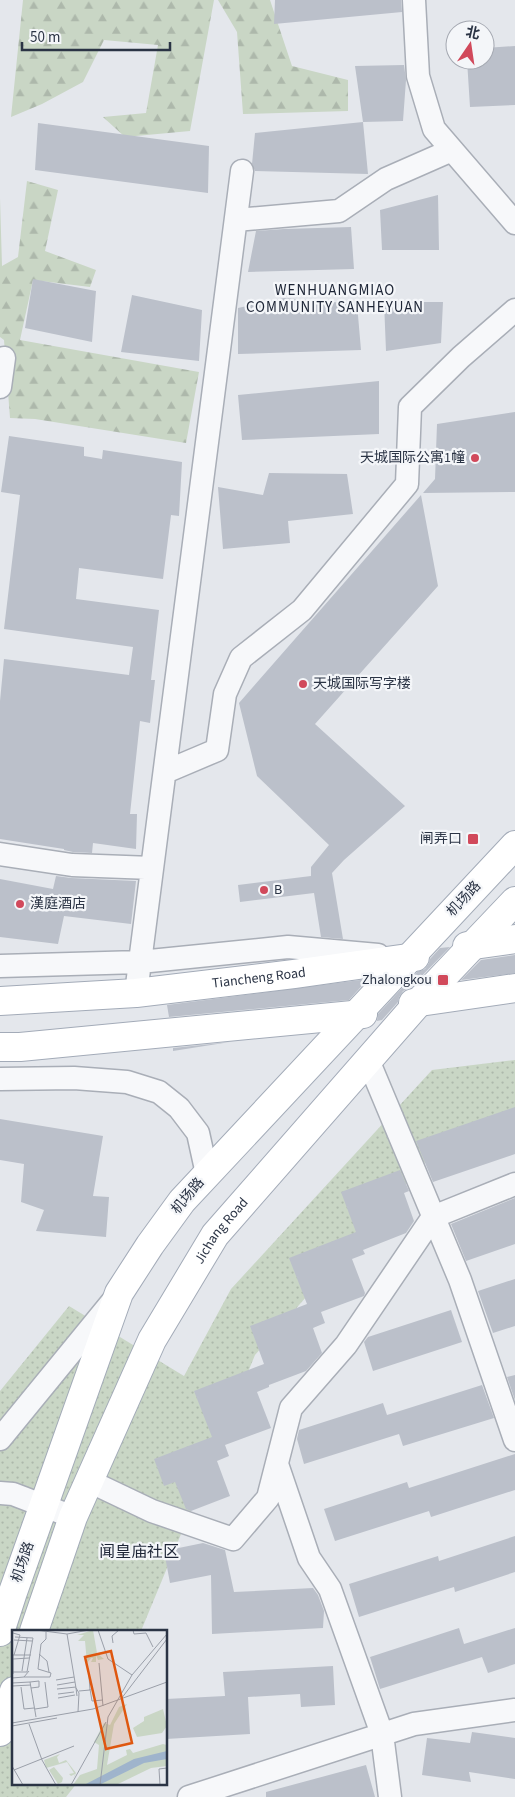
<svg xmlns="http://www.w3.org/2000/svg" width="515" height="1797" font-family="'Source Sans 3','Noto Sans SC',sans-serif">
  <defs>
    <pattern id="grass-dots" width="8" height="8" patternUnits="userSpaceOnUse" patternTransform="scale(1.25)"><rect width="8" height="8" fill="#c9d6c5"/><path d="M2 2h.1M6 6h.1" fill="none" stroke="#adb8ab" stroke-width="1.8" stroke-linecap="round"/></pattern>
    <pattern id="forest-firs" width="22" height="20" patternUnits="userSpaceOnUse" patternTransform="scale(1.25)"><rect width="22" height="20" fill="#c9d6c5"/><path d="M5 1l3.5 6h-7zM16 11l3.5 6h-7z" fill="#adb8ab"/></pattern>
  </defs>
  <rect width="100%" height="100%" fill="#e4e7ec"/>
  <path fill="url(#grass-dots)" d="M515,1060V1122L440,1145L255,1355L141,1631H14V1783H77L66,1797H0V1391L69,1306L184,1376L231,1289L432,1070Z"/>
  <path fill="url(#forest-firs)" d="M23,0H214L190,131L125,137L103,117L146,113L158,45L104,40L83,82L42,104L11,117Z
    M218,0H270L292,66L348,80V111L243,114L237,32Z
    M27,181L58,190L45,251L96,270L90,287L33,280L20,340L199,372L186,443L35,419L10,418L4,340L0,337V198L2,266L18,257Z"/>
  <path fill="#bbc0ca" d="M275,0H401L402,12L274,24Z
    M515,46V105L470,107L467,60H485V48Z
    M404,65L406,80L403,121L363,122L355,66Z
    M363,122L368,174L255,171L252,164L255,133Z
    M38,123L209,146L208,193L35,170Z
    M438,195L439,250H382L380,210Z
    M351,227L354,269L248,272L256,231L284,229Z
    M33,279L96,291L92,342L25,328Z
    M132,295L202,310L199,361L121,352Z
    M284,298L357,304L361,350L238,354V308Z
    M384,302H443L441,343L386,351Z
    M379,381V434L242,440L238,395Z
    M515,412V492L423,493L435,479L437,424Z
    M9,436L84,447V456L102,459L103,450L182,462L179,516L171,515L163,579L79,568L76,599L159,610L151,680H155L150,723L140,721L130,814H137L136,849L93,843L92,853L73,852L64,850V849L0,839V701L4,659L129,675L133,647L4,629L20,495L1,492Z
    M269,473L347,474L353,514L288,521L290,543L223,549L218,487L263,495Z
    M421,495L438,586L315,724L405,806L344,860L332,873L343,939L321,937L314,893L240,902L238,885L311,876V867L329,845L257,776L239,703Z
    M56,876L71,878L136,881L131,924L64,916L58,944L0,937V879L53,889Z
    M450,947L411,987L403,991L399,997L398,1002L382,1020L377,1021L378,1014L417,972L425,969L429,963L430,959L440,948Z
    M515,955V973L461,980L481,960Z
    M368,979L349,1000L169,1017L167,1005Z
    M230,1042L173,1051V1048Z
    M515,1107V1154L433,1182L416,1141Z
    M0,1119L103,1136L93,1196L109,1197L106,1237L36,1231L44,1210L21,1202L24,1164L0,1160Z
    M400,1170L409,1191L404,1193L414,1221L406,1233L363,1250L365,1254L352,1259L365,1293L364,1296L321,1312L325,1323L313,1328L322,1353L306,1371L269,1385V1387L257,1392L271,1428L225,1445L229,1456L217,1461L230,1496L191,1511L186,1509L175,1482L164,1486L154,1459L212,1437L194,1391L264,1364L250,1326L307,1304L289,1258L356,1232L341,1192Z
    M515,1198V1244L466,1261L451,1224Z
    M515,1279V1326L493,1333L478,1291Z
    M451,1310L462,1342L373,1371L364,1342L368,1337Z
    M515,1375V1400L507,1377Z
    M482,1385L494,1418L403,1446L399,1434L304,1464L297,1439L299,1430L383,1403L387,1415Z
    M515,1454V1490L431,1517L429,1511L335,1541L324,1509L407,1482L409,1488Z
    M515,1536V1572L455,1592L454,1587L359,1617L349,1584L438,1556L439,1561Z
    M203,1543L225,1550L234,1592L313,1588L318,1595L324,1611L323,1628L212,1634L211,1575L170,1583L164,1551Z
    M459,1628L464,1644L515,1628V1664L488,1673L482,1657L380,1689L370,1657Z
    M333,1666L335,1705L301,1707L300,1694L248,1697L250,1734L166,1739V1699L225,1696L223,1672Z
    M472,1732L515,1738V1779L469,1772L471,1782L422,1775L427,1738L470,1743Z
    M366,1765L375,1797H266V1792Z"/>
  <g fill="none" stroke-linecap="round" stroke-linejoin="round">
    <g stroke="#a9aeb7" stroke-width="25">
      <path id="minor" d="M414,0L418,76L434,129L515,223
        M236,220L339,211L386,179L452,150
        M0,387L4,358
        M165,772L217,750L225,694L241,658L302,610L407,484L410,407L461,357L515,310
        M0,854L72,865L152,868
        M0,966L140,962L288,947L378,955
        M136,993L242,171
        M368,1060L460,1280L515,1440
        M0,1079L74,1078L127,1082L159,1092L179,1108L198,1133L207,1174
        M0,1439L112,1302
        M277,1464L309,1558L330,1589L382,1734L390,1797
        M89,1481L152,1511L233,1539L268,1498L291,1408L346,1345L433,1217L515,1184
        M0,1493L13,1494L73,1517
        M189,1797L414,1724L515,1710"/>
    </g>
    <g stroke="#a3abb8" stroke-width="30">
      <g id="major">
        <path d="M467,946L515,939"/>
        <path id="s1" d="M0,1001L136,993L294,974L415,957"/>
        <path d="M413,1003L515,988"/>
        <path d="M0,1047H20L363,1014"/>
        <path id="s2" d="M34,1631L73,1517L152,1340L215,1235L419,1002L515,901"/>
        <path d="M0,1632L13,1592L119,1293L150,1245L182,1201L515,845"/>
        <path d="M0,1732L14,1691"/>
      </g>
    </g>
    <use href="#minor" stroke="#f7f8fa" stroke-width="22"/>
    <use href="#major" stroke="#fff" stroke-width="28"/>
  </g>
  <g fill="#d1495b" stroke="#f4f6f9" stroke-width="2">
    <circle cx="475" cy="458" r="5"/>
    <circle cx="303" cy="684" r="5"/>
    <rect x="467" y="833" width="12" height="12" rx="2.5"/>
    <circle cx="264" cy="890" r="5"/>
    <circle cx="20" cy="904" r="5"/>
    <rect x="437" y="974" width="12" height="12" rx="2.5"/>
  </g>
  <g text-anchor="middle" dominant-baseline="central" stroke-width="4.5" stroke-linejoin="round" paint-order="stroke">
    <g font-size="14" fill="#2b3445" stroke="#f4f6f9" text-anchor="end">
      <text x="465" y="458">天城国际公寓1幢</text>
      <text x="313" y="684" text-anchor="start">天城国际写字楼</text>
      <text x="462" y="839">闸弄口</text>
      <text x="274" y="890" text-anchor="start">B</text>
      <text x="30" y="904" text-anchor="start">漢庭酒店</text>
      <text x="432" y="980">Zhalongkou</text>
    </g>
    <g font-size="14" fill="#2b3445" stroke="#f4f6f9">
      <text transform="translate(464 899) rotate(-47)">机场路</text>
      <text stroke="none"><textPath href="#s1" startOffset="260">Tiancheng Road</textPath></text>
      <text transform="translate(188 1196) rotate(-50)">机场路</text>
      <text stroke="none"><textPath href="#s2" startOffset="444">Jichang Road</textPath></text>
      <text transform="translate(23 1562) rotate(-71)">机场路</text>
    </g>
    <g font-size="15" letter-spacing="1" fill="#1d2536" stroke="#f4f6f9">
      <text x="335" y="290">WENHUANGMIAO<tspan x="335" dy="17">COMMUNITY SANHEYUAN</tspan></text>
    </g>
    <g font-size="16" fill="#1d2536" stroke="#f4f6f9">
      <text x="139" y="1552">闻皇庙社区</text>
    </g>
  </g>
  <g transform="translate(12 1630)">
    <rect width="155" height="155" fill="#e4e7ec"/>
    <path d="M115,74L102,94L95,135L115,125L114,120L118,119L121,123L151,114L155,115V136L139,138L104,155H61L68,145L85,139L87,115L82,112L92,93L98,95L107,77Z" fill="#c9d6c5"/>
    <path d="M81,0L85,23L92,29L86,30L84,25V32H79L81,28H79L75,33L73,11H66L72,5H65ZM48,124L45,127L47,133L54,130L64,143L61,149L63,144L59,146L57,144L62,143L55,132L34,138L32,130Z" fill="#c9d6c5"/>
    <path d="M151,79L155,96L150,103L125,107L121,98L132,91V87ZM42,137L51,148L50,152L46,154L37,140Z" fill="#c9d6c5"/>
    <path d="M155,121V129L132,133L87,155H72L122,129Z" fill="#9fb4cc"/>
    <path fill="none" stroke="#9fb4cc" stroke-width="2.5" d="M90,148L119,134L155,125"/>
    <path fill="none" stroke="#9a9fa9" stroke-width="1" d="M24,0L55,4L77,0M86,0L96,29L120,45M121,0L122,4L134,3L141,17M1,3L8,5L2,25M55,4L64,58M2,10L20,11M101,13L100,6L107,0M27,24L35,31L37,42M1,25V44M1,25H19M1,29L17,28M87,33L91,76M10,41L15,8M0,42H15L21,8L3,7M12,47H38L39,43L26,39L29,14L34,9V2M0,48L12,47L17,41M44,50L62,47M18,52L27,51V57L19,58M0,53L18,52L24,87M45,55L63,52M0,56L19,55M9,57L12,79L22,78M45,59L64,57M78,59L80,71L91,70M67,61L78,60L77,46M46,64L62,62M65,66L64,58L67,63L66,82M46,68L63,65M109,69L155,9M23,79L36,77L33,52M0,93L81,79L155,52M17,94L30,130L44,155M0,96L45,88M0,136L11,155M2,140L62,116M59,155L94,92M88,155L96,87L120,45L155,4M148,155L147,139L155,138"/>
    <path fill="#df570f" fill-opacity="0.15" stroke="#df570f" stroke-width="2.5" d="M99,21L120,113L94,119L73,27Z"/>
    <rect width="155" height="155" fill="none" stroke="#2b3445" stroke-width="2.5"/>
  </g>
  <g transform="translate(470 45) rotate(13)"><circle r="24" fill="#f4f6f9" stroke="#a4a8b1"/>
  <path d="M0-4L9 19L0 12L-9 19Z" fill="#d1495b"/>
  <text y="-8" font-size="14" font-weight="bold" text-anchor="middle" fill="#2b3445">北</text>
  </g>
  <path d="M22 42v8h148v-8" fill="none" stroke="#2b3445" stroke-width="2.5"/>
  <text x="30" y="42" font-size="15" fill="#2b3445" stroke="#f4f6f9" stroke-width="4" paint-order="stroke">50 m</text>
</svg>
